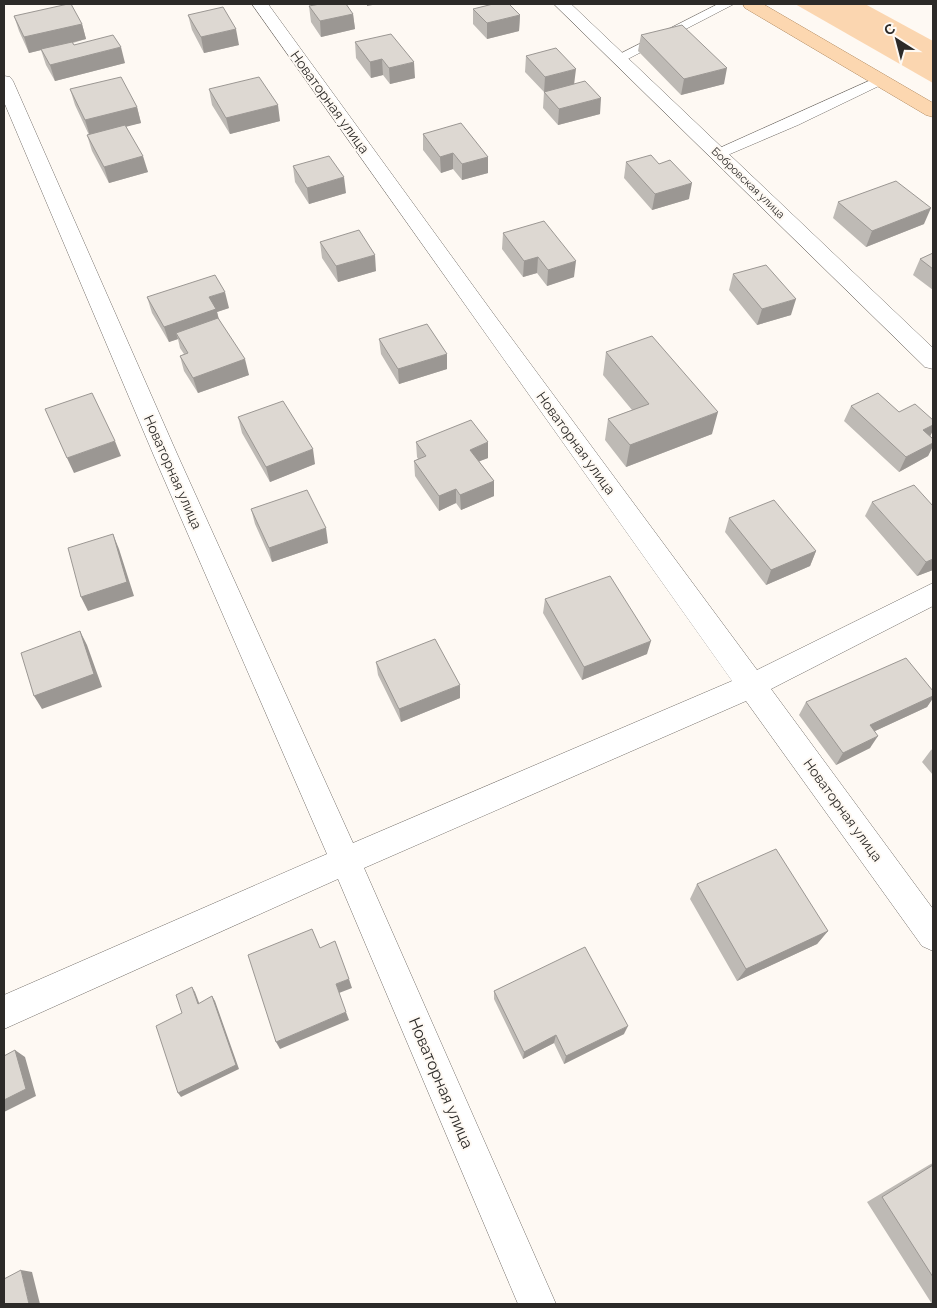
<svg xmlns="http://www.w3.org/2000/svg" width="937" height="1308" font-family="Raleway,sans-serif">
  <rect width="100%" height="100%" fill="#fef9f3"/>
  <path fill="#fbd6b0" d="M795,4H865L933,41V83Z"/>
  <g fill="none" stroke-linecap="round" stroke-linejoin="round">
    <g stroke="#75706b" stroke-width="1">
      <path id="lane" d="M718,4H734L624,61L619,62L612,58Z
        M880,76L887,80L885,83L798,125L723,157H713L711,154L713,151Z"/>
    </g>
    <g stroke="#75706b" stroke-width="1">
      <path id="street" d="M252,4H268L495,316L757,670L933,583V606L771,689L933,909V951L922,946L746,701L364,868L556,1304H518L338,879L4,1029V995L327,854L154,456L4,102V76L10,77L13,81L178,456L353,843L732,681Z
        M554,4H571L933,348V369L925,367Z"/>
    </g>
    <g stroke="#b28a5f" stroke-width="1">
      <path id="primary" d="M743,4H763L933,103V117L926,115L745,8Z"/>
    </g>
    <use href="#lane" fill="#fff" fill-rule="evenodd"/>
    <use href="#street" fill="#fff" fill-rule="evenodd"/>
    <use href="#primary" fill="#fcd7b0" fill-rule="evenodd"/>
  </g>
  <path fill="#bebab5" d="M309,6L353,14L355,29L321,37L311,22Z
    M473,9L520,15L519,31L487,39L473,24Z
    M188,15L239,45L204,53L192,30Z
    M14,16L82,24L86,39L73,43L74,45L125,63L55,81L46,65L41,50L29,53L19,31Z
    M641,35L724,84L681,95L638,51Z
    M355,42L415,78L390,84L383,75L371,78L356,58Z
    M526,56L575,84L600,114L558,125L543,108L544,92L525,72Z
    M70,89L137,107L141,123L126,126L148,172L109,183L92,151L87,135H89L75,105Z
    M209,89L280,121L230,134L212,105Z
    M423,134L488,157V173L462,180L453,169L441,173L423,150Z
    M626,162L689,199L652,210L624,178Z
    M293,166L346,193L309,204L295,182Z
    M838,202L924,224L866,247L833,218Z
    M503,233L574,277L547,286L537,273L523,277L502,249Z
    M320,242L376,271L338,282L322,258Z
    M933,253V290L913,275L920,259Z
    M733,274L791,315L757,325L729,290Z
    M147,297L229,308L217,312L219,319L249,375L198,393L184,371L180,356L184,354L180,348L178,339L169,342L152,313Z
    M379,339L447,369L399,384L381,354Z
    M606,352L712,434L626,467L605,440L608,419L632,410L603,375Z
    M851,406L899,412L933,420V430L930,436L933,439V446L928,456L899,472L844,421Z
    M238,417L315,464L270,482L242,433Z
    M416,442L488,458L479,461L494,481V496L461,510L456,503L439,511L415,476L414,461L418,459L417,457Z
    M872,502L933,570L917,576L865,516Z
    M251,509L328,543L272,562L255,524Z
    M729,518L816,551L810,566L766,585L725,532Z
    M545,599L647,654L582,680L543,613Z
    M376,662L460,698L401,722L378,675Z
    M933,691V698L927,707L875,731L870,748L836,765L799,715L806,702Z
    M933,749V775L922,762L931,750Z
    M697,884L828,931L817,944L737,981L690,899Z
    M494,991L624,1034L564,1064L554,1043L523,1059L494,999Z
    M933,1163V1304H932L867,1202L929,1165Z"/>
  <path fill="#9b9793" d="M367,4H378L367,6Z
    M353,14L355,29L321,37L320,21Z
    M520,15L519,31L487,39V23Z
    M82,24L86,39L29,53L24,37Z
    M236,29L239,45L204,53L201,37Z
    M121,47L125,63L55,81L50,65Z
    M382,59L383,75L371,78L370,62Z
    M414,62L415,78L390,84L389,68Z
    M727,68L724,84L681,95L684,79Z
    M576,69L574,85L544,93L545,77Z
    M601,98L600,114L558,125L559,109Z
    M278,105L280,121L230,134L226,118Z
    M137,107L141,123L90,136L85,120Z
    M453,153V169L441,173L440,157Z
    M143,156L148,172L109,183L104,167Z
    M488,157V173L462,180V164Z
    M344,177L346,193L309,204L307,188Z
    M692,183L689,199L652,210L655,194Z
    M931,208L924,224L866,247L872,231Z
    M375,255L376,271L338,282L336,266Z
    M538,257L537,273L523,277L524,261Z
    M576,261L574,277L547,286L548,270Z
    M225,292L229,308L217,312L220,325L176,333L178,339L169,342L164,327L209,297Z
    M796,299L791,315L757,325L762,309Z
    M447,354V369L399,384L398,369Z
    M245,359L249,375L198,393L193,378Z
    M718,412L712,434L626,467L630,445Z
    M933,425V430L929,439L923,430Z
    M115,441L121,456L74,473L67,458Z
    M488,442V458L470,465V450Z
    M933,443V446L928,456L899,472L906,457Z
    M313,449L315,464L270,482L266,467Z
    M494,481V496L461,510L460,495Z
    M456,489V503L439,511V496Z
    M326,528L328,543L272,562L269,548Z
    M113,534L119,549L134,596L88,611L81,597Z
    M816,551L810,566L766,585L771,570Z
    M933,559V570L917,576L926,562Z
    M80,631L87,645L102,687L42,709L34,696Z
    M651,641L647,654L582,680L584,667Z
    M460,685V698L401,722L399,709Z
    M933,696V698L927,707L862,737L870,725Z
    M878,736L870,748L836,765L843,753Z
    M828,931L817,944L737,981L746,969Z
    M349,979L352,988L339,993L336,984Z
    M192,987L195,992L201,1008L198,1004Z
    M212,996L215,1001L239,1069L181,1097L178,1093Z
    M346,1012L349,1020L280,1049L276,1042Z
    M628,1026L624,1034L564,1064L566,1056Z
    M556,1035L554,1043L523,1059L524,1052Z
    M15,1050L25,1057L36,1096L4,1112V1100Z
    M21,1270L32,1272L40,1304H29Z"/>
  <path fill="#ddd8d2" stroke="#9b9793" d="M68,4H71L82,24L24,37L14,16Z
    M320,4H346L353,14L320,21L309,6Z
    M493,4H509L520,15L487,23L473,9Z
    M223,7L236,29L201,37L188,15Z
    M682,25L727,68L684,79L641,35Z
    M391,34L414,62L389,68L382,59L370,62L355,42Z
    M113,35L121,47L50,65L41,49L72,42L74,45Z
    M556,48L576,69L545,77L526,56Z
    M121,77L137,107L85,120L70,89Z
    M259,77L278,105L226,118L209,89Z
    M585,81L601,98L559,109L544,92Z
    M461,123L488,157L462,164L453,153L440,157L423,134Z
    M125,125L143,156L104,167L87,135Z
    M651,155L659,164L670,160L692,183L655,194L626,162Z
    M329,156L344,177L307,188L293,166Z
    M896,181L931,208L872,231L838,202Z
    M544,221L576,261L548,270L538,257L524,261L503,233Z
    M359,230L375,255L336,266L320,242Z
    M933,253V269L920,259Z
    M766,265L796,299L762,309L733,274Z
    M215,275L225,292L209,297L216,309L164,327L147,297Z
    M218,318L245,359L193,378L180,356L188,353L176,333Z
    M427,324L447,354L398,369L379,339Z
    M652,336L718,412L630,445L608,419L649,404L606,352Z
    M92,393L115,441L67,458L45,409Z
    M878,393L899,412L915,404L933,420V425L923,430L933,439V443L906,457L851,406Z
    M283,401L313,449L266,467L238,417Z
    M471,420L488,442L470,450L494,481L460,495L456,489L439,496L414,461L426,456L416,442Z
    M914,485L933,506V559L926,562L872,502Z
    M307,490L326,528L269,548L251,509Z
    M774,500L816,551L771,570L729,518Z
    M113,534L127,582L81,597L68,548Z
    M610,576L651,641L584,667L545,599Z
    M80,631L94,674L34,696L21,653Z
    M435,639L460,685L399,709L376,662Z
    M906,658L933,691V696L870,725L878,736L843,753L806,702Z
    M776,849L828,931L746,969L697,884Z
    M312,929L320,948L335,941L349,979L336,984L346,1012L276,1042L248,955Z
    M585,947L628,1026L566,1056L556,1035L524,1052L494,991Z
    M192,987L198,1004L212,996L236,1065L178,1093L156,1026L182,1013L176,995Z
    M15,1050L26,1089L4,1100V1056Z
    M933,1165V1277L882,1197Z
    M21,1270L29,1304H4V1279Z"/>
  <g text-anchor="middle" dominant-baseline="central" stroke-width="4" stroke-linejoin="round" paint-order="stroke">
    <g font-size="11" fill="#2c2a28" stroke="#fef9f3">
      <text transform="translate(748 183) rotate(44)">Бобровская улица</text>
    </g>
    <g font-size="14" fill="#2c2a28" stroke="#fef9f3">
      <text transform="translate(330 102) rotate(54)">Новаторная улица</text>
      <text transform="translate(576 443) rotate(54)">Новаторная улица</text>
      <text transform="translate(173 472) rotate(66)">Новаторная улица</text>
      <text transform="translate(843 810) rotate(54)">Новаторная улица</text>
    </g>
    <g font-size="16" fill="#2c2a28" stroke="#fef9f3">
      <text transform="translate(441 1083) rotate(67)">Новаторная улица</text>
    </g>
  </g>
  <rect width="937" height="1308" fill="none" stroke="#2c2a28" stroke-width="10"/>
  <g transform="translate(897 40) rotate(324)" stroke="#fef9f3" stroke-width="4" paint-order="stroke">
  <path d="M0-4L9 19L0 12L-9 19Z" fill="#2c2a28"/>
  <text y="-8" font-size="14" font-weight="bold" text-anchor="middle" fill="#2c2a28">С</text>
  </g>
</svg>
